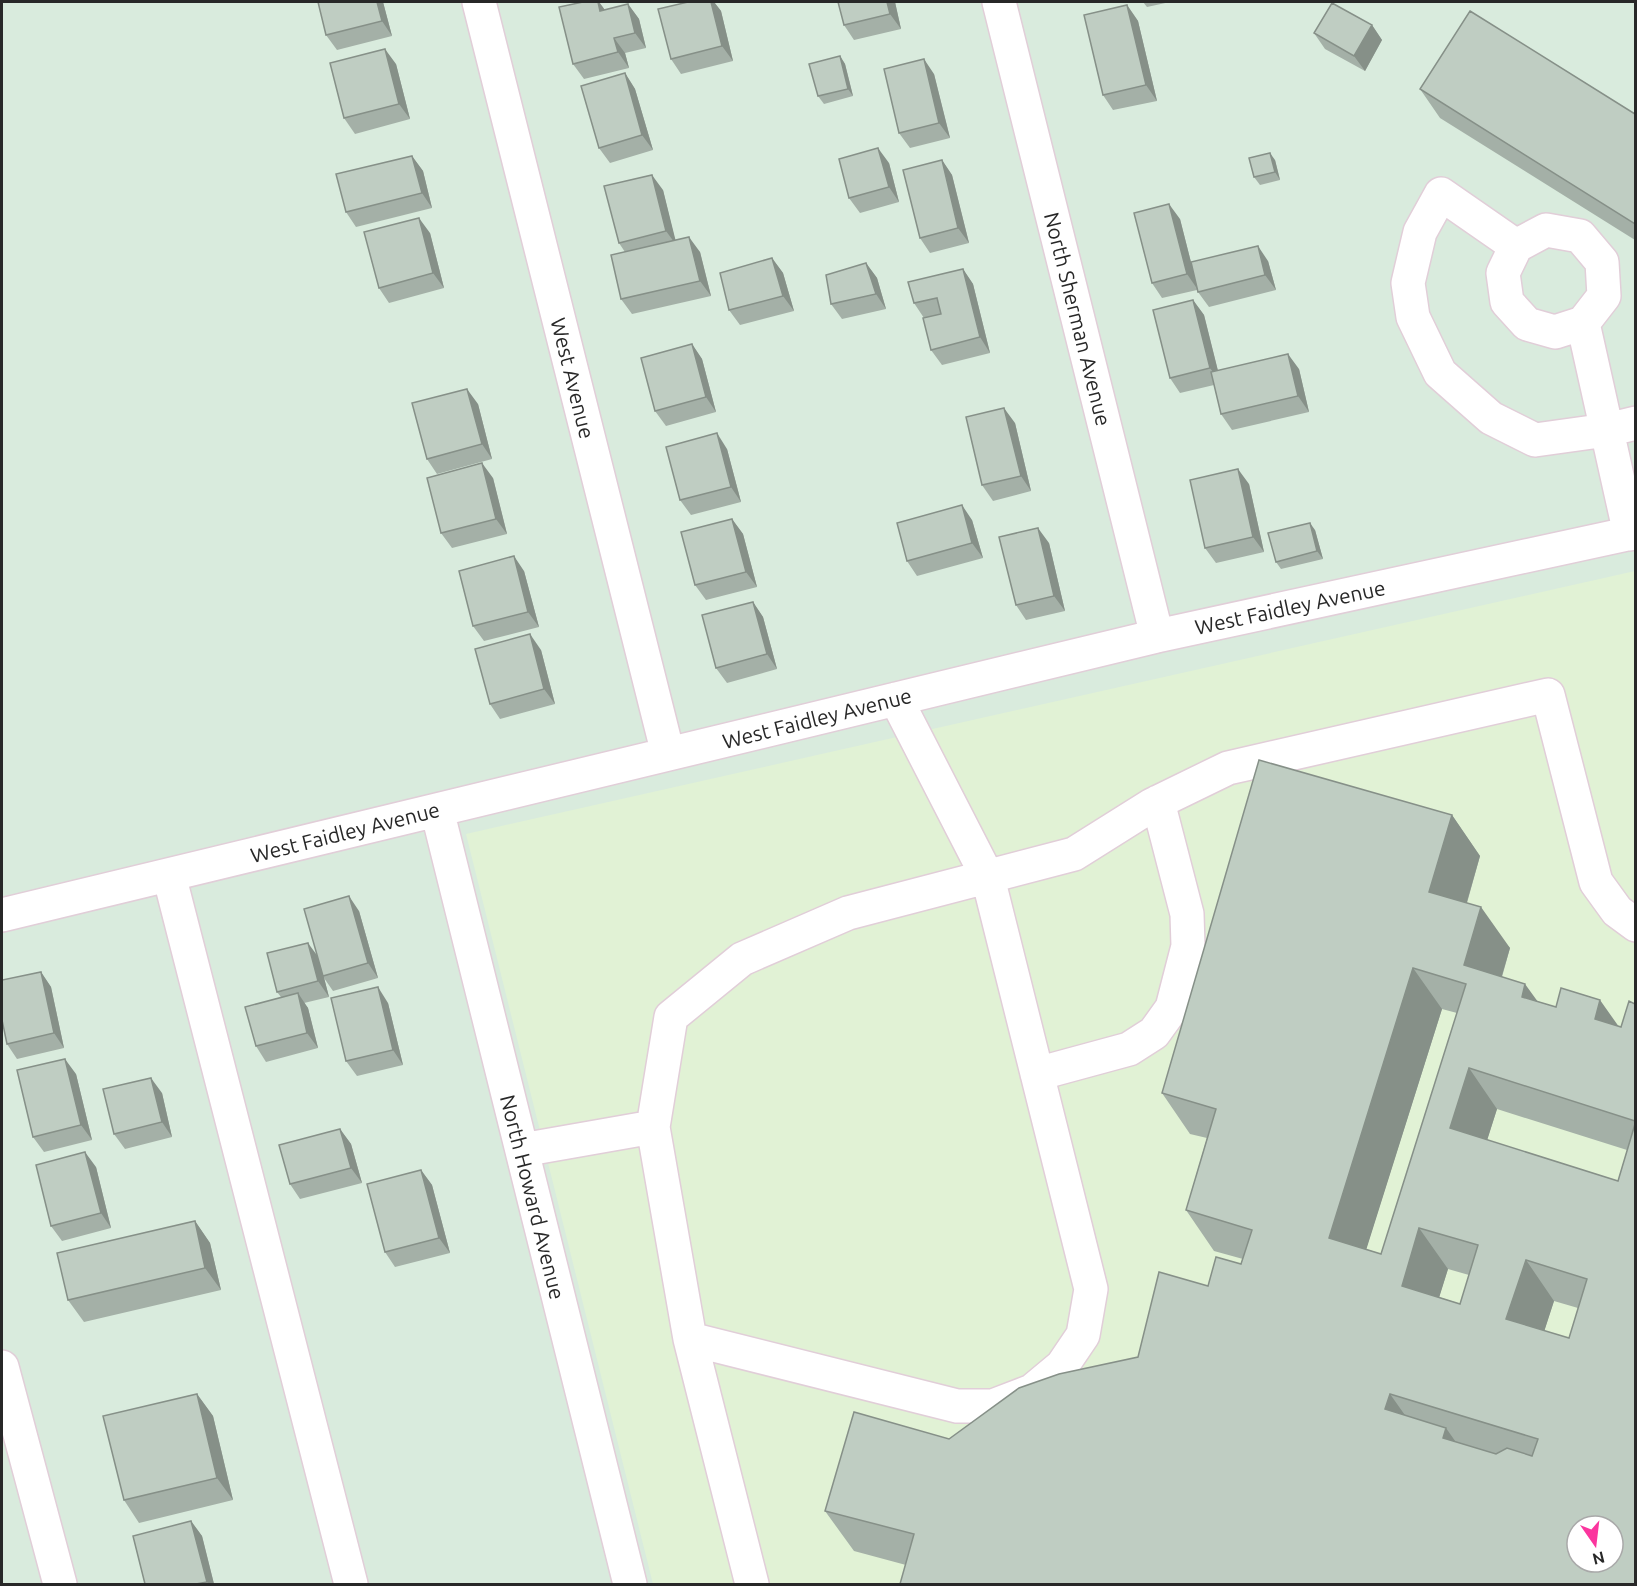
<svg xmlns="http://www.w3.org/2000/svg" width="1637" height="1586" font-family="Ubuntu,sans-serif">
  <rect width="100%" height="100%" fill="#d9ebdd"/>
  <path fill="#e1f2d5" fill-rule="evenodd" d="M1635,571V1584H653L466,834ZM1577,1526H1613V1562H1577Z"/>
  <g fill="none" stroke-linecap="round" stroke-linejoin="round">
    <g stroke="#e1ced8" stroke-width="36">
      <path id="minor" d="M479,2L668,754
        M999,2L1157,636
        M1546,230L1580,236L1602,262L1604,296L1583,323L1555,332L1527,324L1507,302L1503,273L1516,246Z
        M1516,246L1441,194L1420,232L1408,283L1413,317L1440,373L1491,418L1535,440L1607,430L1636,423
        M1583,323L1630,534
        M437,810L630,1584
        M169,875L351,1584
        M2,915L1157,636L1636,532
        M1037,1074L1129,1049L1154,1033L1172,1008L1188,946L1187,914L1158,802
        M522,1150L653,1127
        M690,1339L957,1406H993L1032,1391L1062,1366L1083,1335L1091,1289L988,878L896,699
        M2,1367L60,1584
        M752,1584L690,1339L653,1127L671,1017L742,959L848,913L1074,854L1152,805L1228,768L1548,695L1596,882L1617,911L1636,925"/>
    </g>
    <use href="#minor" stroke="#fff" stroke-width="33"/>
  </g>
  <path fill="#a4b0a7" fill-rule="evenodd" d="M383,2L392,36L337,50L326,35Z
    M583,2H599L605,10L628,4L639,19L646,48L625,53L629,68L584,79L573,64Z
    M688,2H714L721,11L733,61L681,74L671,59Z
    M895,2L901,29L854,40L844,25Z
    M1143,2H1170L1147,7Z
    M1127,5L1138,21L1157,101L1113,110L1103,95Z
    M1372,25L1382,40L1365,71L1325,49L1314,33Z
    M840,56L845,64L853,96L824,104L818,96Z
    M396,64L410,119L355,134L344,118Z
    M625,73L635,89L653,150L610,163L599,148Z
    M934,74L950,138L910,148L899,133Z
    M1420,89L1635,114V240L1440,118Z
    M412,156L423,171L432,208L356,227L346,212Z
    M942,160L952,175L969,243L930,253L920,238Z
    M1275,160L1280,180L1260,185L1254,177Z
    M889,163L899,202L860,213L849,198Z
    M663,190L675,240L700,252L711,296L632,314L621,299L625,252L619,243Z
    M1180,219L1191,262L1268,261L1276,290L1209,307L1198,292L1197,290L1162,298L1152,283Z
    M430,233L444,288L389,303L379,288Z
    M772,258L783,273L794,311L740,325L729,310Z
    M866,263L877,278L886,309L842,319L831,304Z
    M963,269L973,284L990,353L942,365L931,350L924,318L914,303Z
    M1193,300L1204,315L1218,371L1299,369L1309,412L1232,430L1221,414L1214,385L1180,393L1170,378Z
    M692,344L702,359L716,412L666,426L655,411Z
    M478,404L492,459L437,474L427,459Z
    M1015,423L1031,491L993,501L982,485Z
    M727,449L741,502L691,515L680,500Z
    M493,478L507,534L452,548L441,533Z
    M1249,484L1264,552L1216,563L1205,548Z
    M732,519L743,534L757,587L706,600L695,585Z
    M972,520L983,558L917,576L907,561Z
    M1315,530L1323,559L1281,569L1276,562Z
    M1049,543L1065,611L1026,620L1016,605Z
    M524,571L539,627L484,641L473,626Z
    M753,602L763,617L777,669L727,683L716,668Z
    M541,650L555,704L500,719L490,704Z
    M1452,815L1480,856L1467,903L1510,948L1502,977L1538,1002L1621,1027L1635,1004V1584L906,1565L854,1551L825,1511L949,1439L1138,1357L1208,1286L1241,1264L1243,1259L1214,1251L1186,1210L1207,1138L1190,1134L1162,1093ZM1442,1009L1457,1013L1381,1254L1366,1249ZM1497,1109L1627,1150L1618,1181L1487,1140ZM1448,1269L1469,1275L1460,1304L1439,1297ZM1554,1301L1578,1308L1569,1338L1544,1331Z
    M359,911L378,978L333,991L324,978L329,997L304,1003L308,1008L318,1048L266,1062L256,1046L281,997L277,992L317,956Z
    M41,972L51,987L64,1048L17,1059L7,1044Z
    M388,1003L403,1065L357,1076L346,1061Z
    M76,1074L92,1140L44,1152L33,1137Z
    M162,1093L172,1137L125,1149L114,1134Z
    M340,1129L351,1144L362,1183L300,1199L290,1184Z
    M96,1167L111,1228L62,1241L51,1226Z
    M421,1170L432,1185L450,1253L395,1267L385,1252Z
    M195,1221L210,1243L221,1290L84,1322L68,1300Z
    M197,1394L213,1416L233,1500L139,1523L124,1500Z
    M191,1521L202,1536L214,1584H145Z"/>
  <path fill="#869088" d="M377,2H383L392,36L382,21Z
    M598,2H599L607,13L600,11Z
    M711,2H714L721,11L733,61L722,46Z
    M887,2H895L901,29L890,14Z
    M628,4L639,19L646,48L635,33Z
    M1127,5L1138,21L1157,101L1146,85Z
    M1372,25L1382,40L1365,71L1354,56Z
    M614,38L625,53L629,68L618,52Z
    M385,49L396,64L410,119L399,104Z
    M840,56L845,64L853,96L848,89Z
    M924,59L934,74L950,138L939,123Z
    M625,73L635,89L653,150L642,135Z
    M878,148L889,163L899,202L889,187Z
    M1270,153L1275,160L1280,180L1275,172Z
    M412,156L423,171L432,208L422,193Z
    M942,160L952,175L969,243L958,228Z
    M652,175L663,190L677,246L666,231Z
    M1169,204L1180,219L1198,290L1187,274Z
    M419,218L430,233L444,288L433,273Z
    M689,237L700,252L711,296L700,281Z
    M1258,246L1268,261L1276,290L1265,275Z
    M772,258L783,273L794,311L783,296Z
    M866,263L877,278L886,309L876,294Z
    M963,269L973,284L990,353L980,337Z
    M1193,300L1204,315L1221,383L1210,368Z
    M692,344L702,359L716,412L706,397Z
    M1288,354L1299,369L1309,412L1298,396Z
    M467,389L478,404L492,459L482,444Z
    M1004,408L1015,423L1031,491L1021,476Z
    M717,433L727,449L741,502L731,487Z
    M482,463L493,478L507,534L496,519Z
    M1238,469L1249,484L1264,552L1253,537Z
    M962,505L972,520L983,558L972,543Z
    M732,519L743,534L757,587L746,572Z
    M1310,523L1315,530L1323,559L1317,551Z
    M1038,528L1049,543L1065,611L1054,596Z
    M514,556L524,571L539,627L528,612Z
    M753,602L763,617L777,669L767,654Z
    M530,634L541,650L555,704L544,689Z
    M1452,815L1480,856L1458,933L1429,892Z
    M349,896L359,911L378,978L368,963Z
    M1481,907L1510,948L1493,1006L1464,965Z
    M308,943L319,958L329,997L318,981Z
    M1413,968L1442,1009L1357,1279L1329,1238Z
    M41,972L51,987L64,1048L54,1033Z
    M1525,984L1554,1024L1522,997Z
    M378,987L388,1003L403,1065L393,1050Z
    M298,993L308,1008L318,1048L307,1033Z
    M1600,1000L1629,1041L1595,1019Z
    M65,1059L76,1074L92,1140L81,1125Z
    M1469,1068L1497,1109L1478,1169L1450,1128Z
    M151,1078L162,1093L172,1137L162,1122Z
    M340,1129L351,1144L362,1183L351,1168Z
    M85,1152L96,1167L111,1228L101,1213Z
    M421,1170L432,1185L450,1253L439,1238Z
    M195,1221L210,1243L221,1290L205,1268Z
    M1419,1228L1448,1269L1430,1327L1402,1286Z
    M1526,1260L1554,1301L1535,1360L1506,1319Z
    M197,1394L213,1416L233,1500L217,1478Z
    M1390,1394L1419,1435L1385,1409Z
    M1446,1428L1474,1468L1443,1438Z
    M191,1521L202,1536L214,1584H209L207,1582Z"/>
  <path fill="#bfcdc2" stroke="#869088" stroke-width="1.5" fill-rule="evenodd" d="M318,2H377L382,21L326,35Z
    M583,2H598L600,11L628,4L635,33L614,38L618,52L573,64L559,7Z
    M688,2H711L722,46L671,59L658,9Z
    M838,2H887L890,14L844,25Z
    M1332,3L1372,25L1354,56L1314,33Z
    M1127,5L1146,85L1103,95L1084,15Z
    M1470,11L1635,114V224L1420,89Z
    M385,49L399,104L344,118L330,63Z
    M840,56L848,89L818,96L809,64Z
    M924,59L939,123L899,133L884,69Z
    M625,73L642,135L599,148L581,86Z
    M878,148L889,187L849,198L839,159Z
    M1270,153L1275,172L1254,177L1249,158Z
    M412,156L422,193L346,212L336,174Z
    M942,160L958,228L920,238L903,170Z
    M652,175L666,231L619,243L604,186Z
    M1169,204L1187,274L1152,283L1134,213Z
    M419,218L433,273L379,288L364,232Z
    M689,237L700,281L621,299L611,255Z
    M1258,246L1265,275L1198,292L1191,262Z
    M772,258L783,296L729,310L720,273Z
    M866,263L876,294L831,304L826,275Z
    M963,269L980,337L931,350L923,318L941,314L937,298L914,303L908,282Z
    M1193,300L1210,368L1170,378L1153,310Z
    M692,344L706,397L655,411L641,358Z
    M1288,354L1298,396L1221,414L1211,372Z
    M467,389L482,444L427,459L412,403Z
    M1004,408L1021,476L982,485L966,417Z
    M717,433L731,487L680,500L666,447Z
    M482,463L496,519L441,533L427,478Z
    M1238,469L1253,537L1205,548L1190,480Z
    M962,505L972,543L907,561L897,523Z
    M732,519L746,572L695,585L681,532Z
    M1310,523L1317,551L1276,562L1268,533Z
    M1038,528L1054,596L1016,605L999,537Z
    M514,556L528,612L473,626L459,571Z
    M753,602L767,654L716,668L702,615Z
    M530,634L544,689L490,704L475,649Z
    M1259,760L1452,815L1429,892L1481,907L1464,965L1525,984L1522,997L1556,1007L1561,988L1600,1000L1595,1019L1621,1027L1629,1001L1635,1004V1121L1469,1068L1450,1128L1618,1181L1635,1124V1584H900L914,1534L825,1511L854,1412L949,1439L1019,1388L1059,1374L1138,1357L1159,1272L1208,1286L1216,1257L1241,1264L1252,1230L1186,1210L1216,1109L1162,1093ZM1413,968L1466,984L1381,1254L1329,1238ZM1419,1228L1478,1245L1460,1304L1402,1286ZM1526,1260L1587,1279L1569,1338L1506,1319ZM1390,1394L1538,1439L1532,1456L1507,1448L1496,1454L1443,1438L1446,1428L1385,1409ZM1577,1526H1613V1562H1577Z
    M349,896L368,963L323,976L304,909Z
    M308,943L318,981L277,992L267,953Z
    M41,972L54,1033L7,1044L2,1020V980Z
    M378,987L393,1050L346,1061L331,998Z
    M298,993L307,1033L256,1046L245,1007Z
    M65,1059L81,1125L33,1137L17,1070Z
    M151,1078L162,1122L114,1134L103,1089Z
    M340,1129L351,1168L290,1184L279,1145Z
    M85,1152L101,1213L51,1226L36,1165Z
    M421,1170L439,1238L385,1252L367,1184Z
    M195,1221L205,1268L68,1300L57,1253Z
    M197,1394L217,1478L124,1500L103,1416Z
    M191,1521L207,1582L196,1584H145L133,1536Z"/>
  <g text-anchor="middle" dominant-baseline="central" stroke-width="6" stroke-linejoin="round" paint-order="stroke">
    <g font-size="21" fill="#282828" stroke="#fff">
      <text transform="translate(1078 319) rotate(76)">North Sherman Avenue</text>
      <text transform="translate(573 378) rotate(76)">West Avenue</text>
      <text transform="translate(1290 607) rotate(-12)">West Faidley Avenue</text>
      <text transform="translate(817 718) rotate(-14)">West Faidley Avenue</text>
      <text transform="translate(345 832) rotate(-14)">West Faidley Avenue</text>
      <text transform="translate(533 1197) rotate(76)">North Howard Avenue</text>
    </g>
  </g>
  <rect width="1637" height="1586" fill="none" stroke="#282828" stroke-width="6"/>
  <g transform="translate(1595 1544) rotate(166)"><circle r="28" fill="#ffffff" stroke="#a9a9a9" stroke-width="1.5"/>
  <path d="M0-4.5L10 22L0 15L-10 22Z" fill="#fb359e"/>
  <text y="-9" font-size="16" font-weight="bold" text-anchor="middle" fill="#282828">N</text>
  </g>
</svg>
